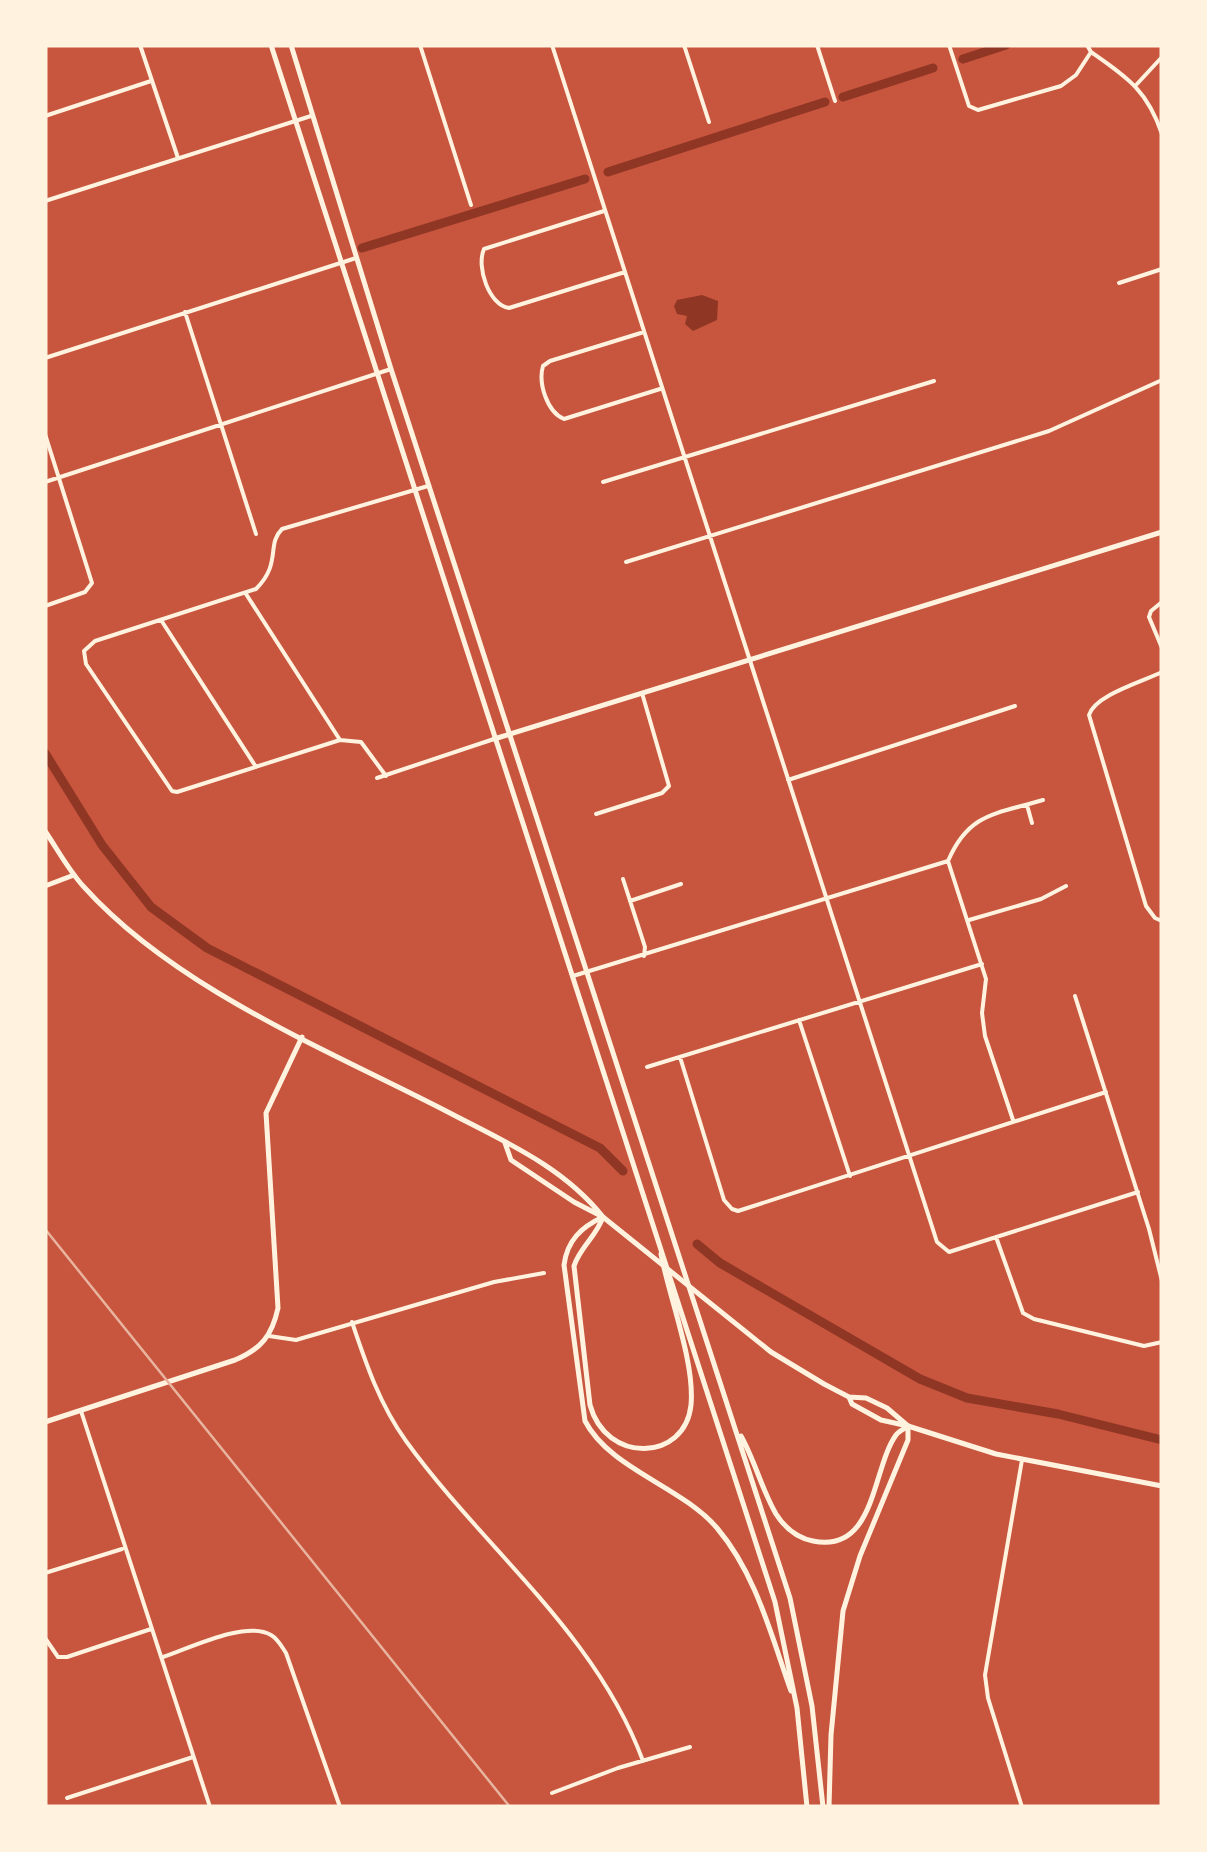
<svg xmlns="http://www.w3.org/2000/svg" width="1207" height="1852" font-family="Merriweather,serif">
  <rect width="100%" height="100%" fill="#c8553d"/>
  <path fill="#8f3625" d="M702,295L718,301L717,320L693,331L685,324L687,316L677,314L674,306L677,300Z"/>
  <g fill="none" stroke-linecap="round" stroke-linejoin="round">
    <path stroke="#8f3625" stroke-width="9" d="M963,59L1006,45
      M843,97L933,68
      M608,172L825,102
      M362,248L585,179
      M45,753L102,845L151,907L207,948L600,1148L623,1171
      M697,1244L720,1263L920,1379L967,1398L1058,1414L1162,1440"/>
    <path stroke="#fff3e0" stroke-width="4" d="M140,45L178,158
      M420,45L471,205
      M552,45L937,1242L949,1252L1138,1192
      M684,45L709,122
      M817,45L835,101
      M949,45L969,106L978,110L1061,86L1076,75L1091,52
      M1087,45L1091,52C1128,78 1147,90 1162,134
      M1137,84L1162,57
      M45,116L151,81
      M45,201L311,116
      M604,211L484,249C476,267 489,305 509,308L625,272
      M1119,283L1162,269
      M185,312L256,534
      M644,332L550,361L543,366C538,383 547,412 564,419L660,389
      M45,358L356,258
      M45,434L92,583L85,592L45,606
      M45,482L391,369
      M603,482L934,381
      M626,562L1049,431L1162,380
      M246,594L340,740L361,742L386,776
      M1162,602L1151,611L1149,617L1162,648
      M161,620L256,767
      M1162,672C1142,682 1095,695 1089,715L1146,906L1155,918L1162,921
      M340,740L177,792L172,791L86,664L84,651L95,641L256,589C282,563 266,545 282,529L428,486
      M377,778L494,739
      M788,780L1015,706
      M1027,805L1032,823
      M596,814L662,793L669,786L642,693
      M948,861L986,979L982,1013L985,1036L1013,1120
      M948,861C969,812 997,814 1043,800
      M623,879L645,947L644,956
      M630,901L681,884
      M969,920L1041,899L1066,886
      M573,976L948,861
      M1075,996L1149,1229L1162,1281
      M799,1020L850,1176
      M680,1057L724,1200L732,1209L738,1211L1106,1092
      M647,1067L982,964
      M996,1237L1023,1313L1034,1319L1144,1346L1162,1342
      M352,1322C366,1364 380,1405 406,1441C484,1549 596,1633 643,1761
      M269,1336L296,1340L494,1282L544,1273
      M81,1411L210,1807
      M1022,1460L985,1675L988,1698L1022,1807
      M45,1573L122,1549
      M45,1638L58,1657H67L151,1629
      M163,1657C190,1648 246,1620 271,1635C278,1639 282,1647 286,1653L340,1807
      M552,1793L618,1768L690,1747
      M67,1798L193,1757"/>
    <path stroke="#fff3e0" stroke-width="5" d="M494,739L1162,532
      M45,886L74,875
      M45,1422L235,1360C261,1349 272,1336 278,1308L266,1113L302,1037"/>
    <path stroke="#fff3e0" stroke-width="5" d="M45,831C58,850 69,871 84,887C176,989 326,1049 446,1111C503,1141 563,1166 603,1217
      M505,1143L511,1160L574,1202L603,1217L771,1352L824,1384L849,1397L866,1398L887,1408L908,1426
      M849,1397L852,1404L881,1420L908,1426L996,1454L1162,1486"/>
    <path stroke="#fff3e0" stroke-width="5" d="M271,45L775,1602L797,1708L807,1807
      M291,45L391,369L790,1598L812,1706L823,1807
      M603,1217C581,1227 567,1241 564,1265L585,1421C610,1469 681,1486 717,1528C756,1574 771,1635 791,1691
      M603,1217C596,1237 580,1247 574,1266L590,1405C606,1464 685,1462 691,1405C695,1362 669,1297 661,1254
      M741,1436C755,1461 762,1490 776,1514C785,1528 797,1538 813,1541C876,1554 872,1468 896,1435C899,1431 904,1429 908,1426
      M829,1807L831,1735L843,1611L860,1556L908,1440V1426"/>
    <path stroke="#e9b49f" stroke-width="2.5" d="M45,1229L510,1807"/>
  </g>
  <rect width="1207" height="1852" fill="none" stroke="#fff3e0" stroke-width="95"/>
</svg>
